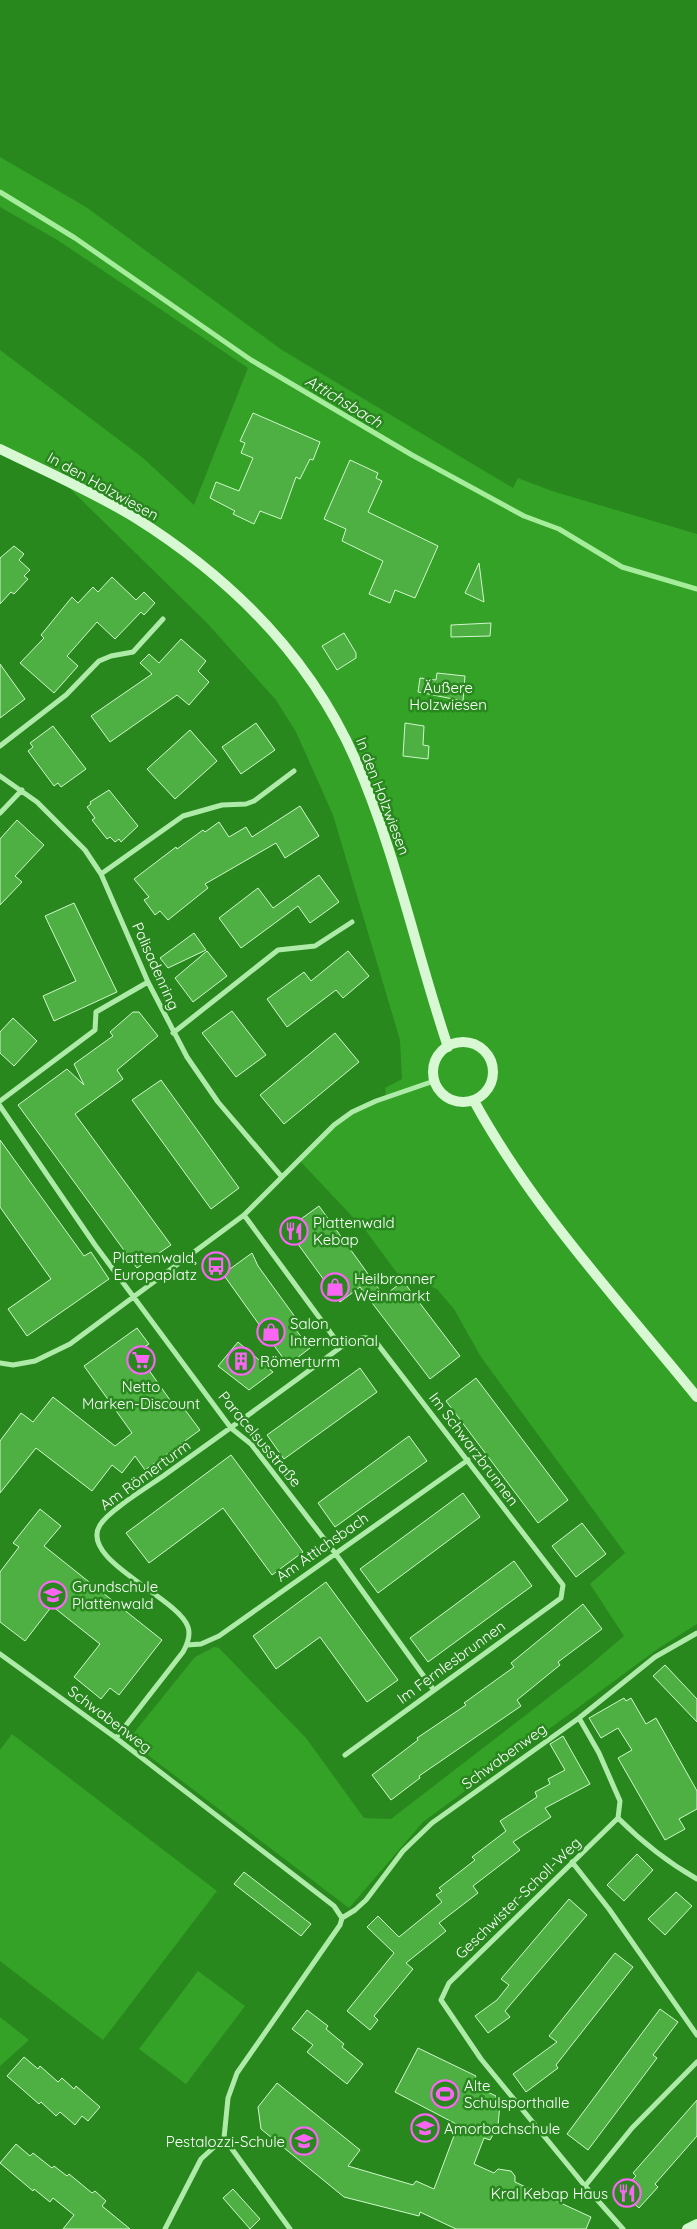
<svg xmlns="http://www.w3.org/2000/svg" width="697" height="2229" font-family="Quicksand,sans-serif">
  <rect width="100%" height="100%" fill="#28881e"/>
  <path fill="#34a127" d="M0,157L86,207L282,350L513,488L518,478L552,491L697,534V1624L659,1648L423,1822L349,1908L128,1740L195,1657L214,1647L219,1648L306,1738L364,1818L391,1819L584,1670L624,1636L590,1584L625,1553L481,1357L454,1309L437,1289L397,1273L366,1231L298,1159L352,1112L386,1097L385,1088L402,1079L400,1040L333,815L296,732L276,700L208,624L55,474L0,447V350L143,458L194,505L248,368L59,241L0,207Z
    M12,1734L217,1891L103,2040L0,1961V1750Z
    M198,1971L245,2006L186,2084L139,2049Z
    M0,2017L29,2040L0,2066Z"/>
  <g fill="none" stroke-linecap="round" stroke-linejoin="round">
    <path stroke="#a5ed9b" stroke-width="5" d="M0,192L75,238L251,360L412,455L524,516L559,529L622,567L697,589"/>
  </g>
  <path fill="#4eaf42" stroke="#d1f8cc" d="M253,413L320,442L313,460L310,459L300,479L296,477L281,519L260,511L254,524L233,514L235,511L210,498L216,482L239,491L253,458L241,453L245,443L240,441Z
    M350,460L378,473L376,478L382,481L368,512L438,546L415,598L395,590L390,603L369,594L383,561L342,541L346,529L324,519Z
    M14,546L24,554L19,560L30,570L24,576L28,579L14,594L11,592L0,604V558Z
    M479,563L484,602L465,593Z
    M112,577L136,600L144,592L155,603L144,615L141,612L115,639L97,622L67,656L78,666L54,693L20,663L44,638L41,635L72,597L78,603L93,587L98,592Z
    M491,623L490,636L451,637V625Z
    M344,633L356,653V658L337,670L322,646Z
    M181,639L206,661L198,671L209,682L189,705L177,695L110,742L91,716L152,674L140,663L149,654L159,663Z
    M0,664L25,699L0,718Z
    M437,673L465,676L463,701L418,692L420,678L436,680Z
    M256,723L275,750L241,774L222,747Z
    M405,723L424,726L423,745L429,746L428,759L403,756Z
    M53,726L86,769L61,787L58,783L54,786L28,751L33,747L30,743Z
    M190,730L217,761L175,799L147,769Z
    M109,790L138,826L121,842L119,839L115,842L110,837L107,839L92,820L95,818L87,807L91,804L90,802Z
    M300,806L319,836L285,858L276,843L205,884L208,888L168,920L160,911L155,915L144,900L149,897L134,879L176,847L177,849L203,830L205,832L219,822L229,837L246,827L252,837Z
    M17,820L44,845L15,876L22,882L0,905V839Z
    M319,875L339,902L310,923L298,906L241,948L219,918L258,888L273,908Z
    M74,903L117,992L54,1021L43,996L76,981L45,916Z
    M194,933L206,950L168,968L160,958Z
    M207,951L227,976L193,1002L175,978Z
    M348,951L369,976L343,998L336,990L287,1027L267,999L304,972L311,981Z
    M232,1011L266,1055L236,1077L202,1033Z
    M133,1012H139L158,1036L117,1070L123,1079L75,1114L171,1245L137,1268L18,1105L67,1069L84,1085L74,1064L113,1036L110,1032Z
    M13,1018L37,1041L14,1066L0,1053V1032Z
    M335,1033L359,1062L284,1124L260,1095Z
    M161,1080L239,1188L211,1209L132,1100Z
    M0,1140L84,1256L91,1252L109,1279L27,1336L8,1309L51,1279L0,1207Z
    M319,1206L384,1296L403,1281L460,1356L430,1379L360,1287L340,1302L287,1229Z
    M252,1253L258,1266L298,1321L292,1325L310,1348L288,1365L223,1274Z
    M137,1328L149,1344L144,1347L149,1353L141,1359L175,1407L180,1403L200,1430L145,1470L135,1456L122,1473L112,1465L92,1491L36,1448L0,1493V1441L21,1413L33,1422L53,1397L115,1446L132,1433L84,1366Z
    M238,1342L273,1372L249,1390L218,1366Z
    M360,1368L377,1392L284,1459L267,1435Z
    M476,1378L568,1500L538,1523L446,1401Z
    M409,1436L427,1461L335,1527L318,1503Z
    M231,1455L303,1552L272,1575L223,1508L149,1563L126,1533Z
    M463,1493L480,1517L378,1593L360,1569Z
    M40,1509L61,1526L44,1546L162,1640L119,1695L110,1688L101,1699L74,1677L100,1644L52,1606L25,1641L0,1622V1572L19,1547L13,1543Z
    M582,1523L606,1554L576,1577L552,1546Z
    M514,1561L532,1586L428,1662L410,1638Z
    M326,1582L398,1680L367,1702L320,1637L276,1669L253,1636Z
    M583,1604L602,1629L558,1662L560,1665L517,1700L521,1706L419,1776L420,1778L391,1800L372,1775L418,1740L417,1738L466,1705L464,1703L514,1667L511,1663Z
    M665,1665L697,1699V1722L653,1676Z
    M624,1698L626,1701L631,1698L646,1724L656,1718L697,1791V1809L679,1819L685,1829L665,1840L618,1758L632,1750L618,1728L601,1738L589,1718Z
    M563,1736L590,1784L545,1808L551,1817L513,1842L520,1850L473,1886L478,1893L439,1923L446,1931L406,1963L413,1969L374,2016L378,2020L370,2030L347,2011L394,1953L367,1927L378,1916L399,1937L442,1902L436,1895L442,1891L439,1888L475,1860L472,1857L506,1831L500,1821L537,1797L535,1792L550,1784L548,1779L565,1770L550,1744Z
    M637,1854L653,1870L624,1901L607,1885Z
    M244,1872L311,1924L301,1936L234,1884Z
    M676,1892L692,1906L665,1935L648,1919Z
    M569,1899L587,1915L505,2011L510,2017L488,2033L475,2016L497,2000L509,1985L501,1979Z
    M615,1953L633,1967L556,2065L558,2068L526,2092L513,2074L557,2042L549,2036Z
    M660,2009L678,2022L653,2055L657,2058L588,2150L567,2134Z
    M307,2010L328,2026L326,2029L344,2044L342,2047L363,2064L347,2084L307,2052L313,2045L292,2029Z
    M418,2048L476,2076L472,2085L496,2096L494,2101L500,2104L498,2126L490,2140L484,2138L474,2164L494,2173L498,2169L511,2171L515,2176V2182L591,2217L586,2229H456L420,2212L419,2216L344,2197L261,2129L258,2107L277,2083L360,2150L348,2166L413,2185L416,2181L434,2189L458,2125L395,2092Z
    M24,2057L38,2069L40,2066L58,2082L62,2078L74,2089L76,2086L100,2107L88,2121L82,2116L75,2125L60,2112L56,2116L41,2102L39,2104L7,2076Z
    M697,2100V2136L655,2184L658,2187L639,2208L621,2192L636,2176L633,2173Z
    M16,2144L30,2156L33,2153L52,2168L54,2166L67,2176L69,2174L92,2193L95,2191L106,2201L102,2206L130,2229H63L74,2215L53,2198L50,2202L34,2189L33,2191L0,2163Z
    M233,2189L260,2219L250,2229L223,2198Z"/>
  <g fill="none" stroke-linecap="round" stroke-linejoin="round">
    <path stroke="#afeba8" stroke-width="5" d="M0,746L66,695L99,661L111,656L133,652L163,619
      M0,776L37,802L85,850L101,874L148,982L187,1057L218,1102L282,1177
      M0,813L22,790
      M101,874L183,816L222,805L246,804L254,801L294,771
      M173,1033L278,950L315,946L352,922
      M0,1101L95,1030L96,1012L148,982
      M0,1106L95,1245L231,1428L251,1444L335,1553L433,1689
      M244,1215L341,1347
      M0,1363L13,1365L35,1361L70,1344L244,1215L334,1125L352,1112L376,1101L434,1081
      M187,1645L201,1644L219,1636L468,1460
      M0,1654L116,1738L334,1906L342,1918
      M579,1718L599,1753L620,1801L618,1818L449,1983L441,2000L481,2059L585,2186L623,2229
      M116,1738L183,1652C187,1645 191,1636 188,1627C178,1597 78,1560 100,1525C109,1510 151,1485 166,1474C225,1432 283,1390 341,1347C354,1340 363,1333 376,1342L563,1585L561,1598L345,1755
      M618,1818C642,1842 667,1862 697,1879
      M572,1862L609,1909L697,2035
      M224,2138L290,2229
      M585,2186L632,2128L697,2062
      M165,2229L201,2159L224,2138L228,2098L237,2073L340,1925L342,1918L355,1910L366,1900L403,1851L432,1823L579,1718L655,1657L697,1633"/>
    <path stroke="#d7f8d3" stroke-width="10" d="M0,449C45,471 91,491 134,517C230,577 310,656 356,761C396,853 416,952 448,1047
      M433 1072a30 30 0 1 1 60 0a30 30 0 1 1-60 0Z
      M474,1101C533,1209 620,1302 697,1397
      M687,2229L697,2224"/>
  </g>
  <defs>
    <g id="restaurant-ring" transform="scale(1.4375)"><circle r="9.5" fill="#28881e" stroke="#fa66f3" stroke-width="1.5"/><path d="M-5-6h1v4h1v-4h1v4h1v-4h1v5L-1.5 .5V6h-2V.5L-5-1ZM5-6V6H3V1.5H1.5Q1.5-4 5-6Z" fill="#fa66f3"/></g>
    <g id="bus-ring" transform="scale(1.4375)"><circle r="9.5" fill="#28881e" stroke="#fa66f3" stroke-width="1.5"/><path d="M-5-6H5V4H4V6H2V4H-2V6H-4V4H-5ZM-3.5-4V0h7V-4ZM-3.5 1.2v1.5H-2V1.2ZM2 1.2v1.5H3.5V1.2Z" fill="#fa66f3"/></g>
    <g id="shop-ring" transform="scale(1.4375)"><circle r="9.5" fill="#28881e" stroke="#fa66f3" stroke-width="1.5"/><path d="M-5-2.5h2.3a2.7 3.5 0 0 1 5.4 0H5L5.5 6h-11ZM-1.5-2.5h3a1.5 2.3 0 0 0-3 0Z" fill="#fa66f3"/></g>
    <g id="supermarket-ring" transform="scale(1.4375)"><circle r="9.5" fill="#28881e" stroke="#fa66f3" stroke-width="1.5"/><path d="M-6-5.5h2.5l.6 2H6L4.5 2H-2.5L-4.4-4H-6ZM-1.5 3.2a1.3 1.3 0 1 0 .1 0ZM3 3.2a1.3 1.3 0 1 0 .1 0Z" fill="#fa66f3"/></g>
    <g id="building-ring" transform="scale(1.4375)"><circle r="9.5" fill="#28881e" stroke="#fa66f3" stroke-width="1.5"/><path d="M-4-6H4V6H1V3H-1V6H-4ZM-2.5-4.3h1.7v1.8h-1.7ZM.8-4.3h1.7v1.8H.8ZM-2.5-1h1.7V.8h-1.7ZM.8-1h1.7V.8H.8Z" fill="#fa66f3"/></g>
    <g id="school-ring" transform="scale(1.4375)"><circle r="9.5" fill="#28881e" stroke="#fa66f3" stroke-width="1.5"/><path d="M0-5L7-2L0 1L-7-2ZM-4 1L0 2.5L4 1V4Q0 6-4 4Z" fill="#fa66f3"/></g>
    <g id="stadium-ring" transform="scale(1.4375)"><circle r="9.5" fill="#28881e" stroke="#fa66f3" stroke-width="1.5"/><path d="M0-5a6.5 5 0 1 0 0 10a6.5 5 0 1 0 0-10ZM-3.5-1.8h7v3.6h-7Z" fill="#fa66f3"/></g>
  </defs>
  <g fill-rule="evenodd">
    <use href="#restaurant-ring" x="294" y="1231"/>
    <use href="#bus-ring" x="216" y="1266"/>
    <use href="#shop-ring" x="335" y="1287"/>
    <use href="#shop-ring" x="271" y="1332"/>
    <use href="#supermarket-ring" x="141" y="1360"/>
    <use href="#building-ring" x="241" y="1361"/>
    <use href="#school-ring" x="53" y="1595"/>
    <use href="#stadium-ring" x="445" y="2094"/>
    <use href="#school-ring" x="425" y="2128"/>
    <use href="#school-ring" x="304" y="2141"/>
    <use href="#restaurant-ring" x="627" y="2193"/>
  </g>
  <g text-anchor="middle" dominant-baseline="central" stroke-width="5" stroke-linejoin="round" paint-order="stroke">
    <g font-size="15" fill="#fff" stroke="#28881e">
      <text transform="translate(103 486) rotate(29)">In den Holzwiesen</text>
      <text transform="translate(383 796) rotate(69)">In den Holzwiesen</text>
      <text transform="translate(156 966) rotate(66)">Palisadenring</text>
      <text transform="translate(260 1439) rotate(50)">Paracelsusstraße</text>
      <text transform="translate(474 1449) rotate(53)">Im Schwarzbrunnen</text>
      <text transform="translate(145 1475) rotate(-36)">Am Römerturm</text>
      <text transform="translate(322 1547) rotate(-35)">Am Attichsbach</text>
      <text transform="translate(451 1662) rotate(-36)">Im Fernlesbrunnen</text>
      <text transform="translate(110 1719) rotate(37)">Schwabenweg</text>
      <text transform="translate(504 1756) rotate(-36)">Schwabenweg</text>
      <text transform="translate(518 1898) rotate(-44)">Geschwister-Scholl-Weg</text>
    </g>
    <g font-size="15" fill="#fdfffc" stroke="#28881e">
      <text x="448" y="687">Äußere<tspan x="448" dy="17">Holzwiesen</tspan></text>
    </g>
    <g font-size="15" fill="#fff" stroke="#28881e" text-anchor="start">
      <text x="313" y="1222">Plattenwald<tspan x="313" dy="17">Kebap</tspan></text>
      <text x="197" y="1257" text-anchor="end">Plattenwald,<tspan x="197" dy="17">Europaplatz</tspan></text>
      <text x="354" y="1278">Heilbronner<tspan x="354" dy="17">Weinmarkt</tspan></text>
      <text x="290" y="1323">Salon<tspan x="290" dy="17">International</tspan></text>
      <text x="260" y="1361">Römerturm</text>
      <text x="141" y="1386" text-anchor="middle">Netto<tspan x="141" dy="17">Marken-Discount</tspan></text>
      <text x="72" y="1586">Grundschule<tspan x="72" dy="17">Plattenwald</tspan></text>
      <text x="464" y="2085">Alte<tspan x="464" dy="17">Schulsporthalle</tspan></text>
      <text x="444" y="2128">Amorbachschule</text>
      <text x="285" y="2141" text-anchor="end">Pestalozzi-Schule</text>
      <text x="608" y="2193" text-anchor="end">Kral Kebap Haus</text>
    </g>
    <g font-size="16" font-style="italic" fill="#fff" stroke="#28881e">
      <text transform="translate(344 401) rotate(31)">Attichsbach</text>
    </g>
  </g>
</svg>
